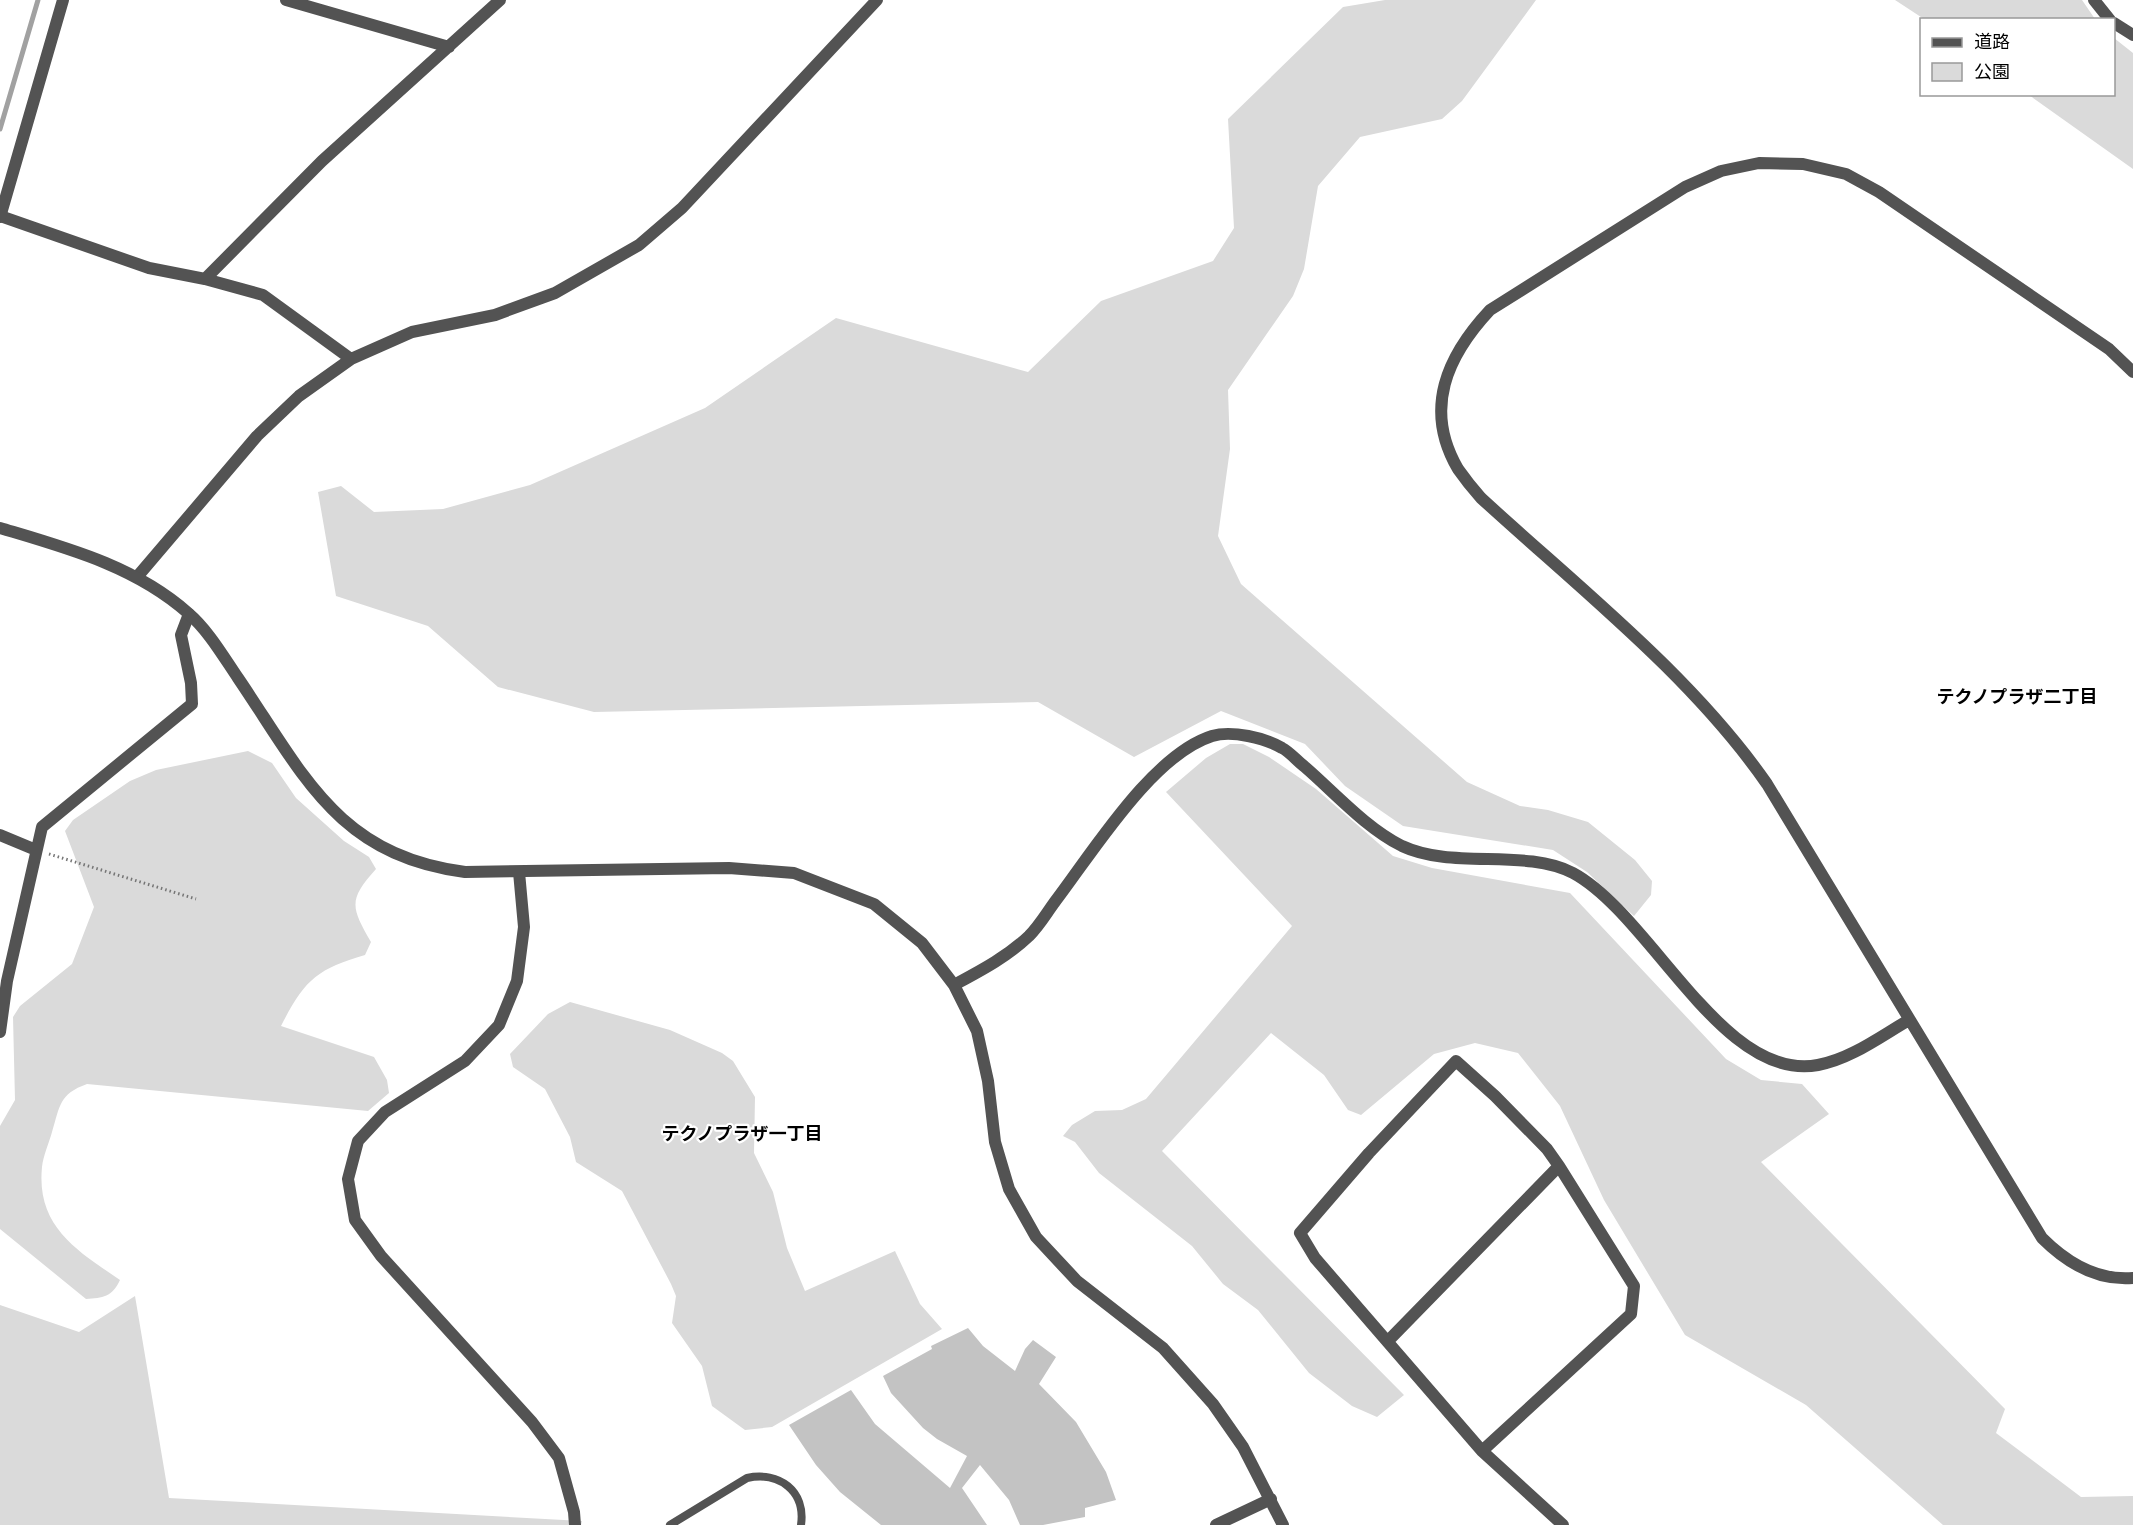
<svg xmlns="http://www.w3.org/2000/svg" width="2133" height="1525" font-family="Figtree,'Noto Sans JP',sans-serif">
  <rect width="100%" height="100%" fill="#fff"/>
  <path fill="#dadada" d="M1385,0H1536L1462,101L1442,119L1360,137L1318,186L1304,269L1293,296L1228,390L1230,449L1218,536L1241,584L1467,782L1520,806L1548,810L1588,822L1635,860L1652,881L1651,895L1634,916L1587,872L1553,850L1403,826L1345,786L1305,744L1221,711L1134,757L1038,702L594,712L498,687L428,626L336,596L318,492L341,486L374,512L443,509L530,485L705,408L836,318L1028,372L1101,301L1213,261L1234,228L1228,119L1343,7Z
    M1895,0H2082L2095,19H1924Z
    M2114,38L2133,53V169L2029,95L2114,94Z
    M1230,744H1243L1269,757L1316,789L1393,856L1432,868L1570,893L1726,1059L1761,1080L1802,1084L1829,1114L1761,1162L2005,1409L1996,1433L2081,1497L2133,1496V1525H1943L1806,1405L1685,1335L1604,1200L1560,1106L1518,1053L1475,1043L1434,1054L1361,1115L1348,1110L1324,1075L1271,1033L1162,1151L1404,1395L1377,1417L1352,1406L1309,1373L1258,1310L1223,1284L1192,1246L1099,1173L1075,1142L1063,1136L1072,1125L1095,1111L1122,1110L1146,1099L1292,926L1166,792L1206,758Z
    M248,751L272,763L296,798L344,841L369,857L376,869C348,900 351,907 371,942L365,955C316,969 304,981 281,1026L374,1057L387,1080L389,1093L368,1111L87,1084C59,1094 60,1106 52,1132C49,1143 43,1156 42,1167C36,1227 78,1251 120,1280C112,1297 103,1298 86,1299L0,1229V1126L15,1100L13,1017L20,1006L72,964L94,907L65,831L73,820L130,781L156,770Z
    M570,1002L670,1030L722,1053L733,1061L755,1097L754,1153L773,1192L787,1248L805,1291L895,1251L920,1304L942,1329L772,1427L745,1430L712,1406L702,1366L672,1323L676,1296L671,1284L622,1191L576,1162L570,1137L545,1089L513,1067L510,1054L548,1014Z
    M135,1296L169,1498L582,1521L581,1525H0V1305L79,1332Z"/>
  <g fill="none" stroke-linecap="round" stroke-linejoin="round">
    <path stroke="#a1a1a1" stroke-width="5" d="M0,129L38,0"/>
  </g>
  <path fill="#c3c3c3" d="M968,1328L983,1346L1015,1371L1025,1349L1033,1340L1056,1357L1039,1384L1076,1422L1106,1472L1116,1500L1085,1508V1517L1043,1525H1020L1009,1500L980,1465L962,1488L987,1525H881L840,1492L816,1465L789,1425L851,1390L875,1424L950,1488L967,1456L937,1439L923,1428L891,1393L883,1376L932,1349L931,1346Z"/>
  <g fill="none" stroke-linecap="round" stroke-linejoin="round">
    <path stroke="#757575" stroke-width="3" stroke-dasharray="1.5 3" stroke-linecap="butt" d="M49,854L196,899"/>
    <path stroke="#535353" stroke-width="8" d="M670,1525L747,1478C779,1471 806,1491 801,1525"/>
    <path stroke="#535353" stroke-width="12" d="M286,0L449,47
      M0,216L149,268L205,279L263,295L351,359
      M205,279L322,161L500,0
      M137,577L257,436L299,396L351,359L412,332L495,315L555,293L639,245L682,208L877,0
      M0,835L36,850
      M0,1032L7,981L42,827L192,704L191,683L181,635L189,614
      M1388,1341L1559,1166
      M1482,1451L1631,1314L1634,1286L1559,1166L1547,1149L1495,1096L1456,1061L1369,1153L1300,1233L1315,1258L1482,1451L1563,1525"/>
    <path stroke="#535353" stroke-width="12" d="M2094,0L2110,20
      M2114,23L2133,35
      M0,217L63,0
      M2133,372L2109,349L1879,192L1846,174L1803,164L1759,163L1721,171L1685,187L1490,310C1447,356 1423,409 1458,469C1465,479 1473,489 1481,498C1578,587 1692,676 1767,784L2042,1238C2067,1263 2097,1281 2133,1278
      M0,528C67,548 135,566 188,613C208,630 223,656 238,678C304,775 337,855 465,872L729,868L794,873L874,904L922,943L954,985L977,1031L988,1081L995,1142L1009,1189L1036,1237L1077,1281L1163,1348L1213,1404L1243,1447L1283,1525
      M519,872L524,927L517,981L499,1025L465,1061L385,1112L358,1141L348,1179L355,1220L381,1256L532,1422L559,1458L574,1512L575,1525
      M954,985C980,971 1007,957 1029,936C1039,926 1046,914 1054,903C1093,852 1152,755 1212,736C1232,730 1265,738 1282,748C1290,752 1297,761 1305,767C1335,793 1366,828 1402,846C1453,870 1525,848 1573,873C1651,915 1723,1083 1818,1065C1851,1059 1881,1036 1909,1020
      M1216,1525L1271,1499"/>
  </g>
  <g text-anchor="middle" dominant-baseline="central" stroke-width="4.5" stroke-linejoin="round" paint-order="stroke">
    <g font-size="18" font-weight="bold" fill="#000" stroke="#fff">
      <text x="2017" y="697">テクノプラザ二丁目</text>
      <text x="742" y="1134">テクノプラザ一丁目</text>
    </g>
  </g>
  <rect x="1920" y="18" width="195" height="78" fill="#ffffff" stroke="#999999" stroke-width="1.5"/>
  <rect x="1932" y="38" width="30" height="9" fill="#535353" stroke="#999999" stroke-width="1.5"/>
  <text x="1974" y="48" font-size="18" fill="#000000">道路</text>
  <rect x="1932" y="63" width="30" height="18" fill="#dadada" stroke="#999999" stroke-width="1.5"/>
  <text x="1974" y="78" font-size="18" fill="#000000">公園</text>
</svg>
